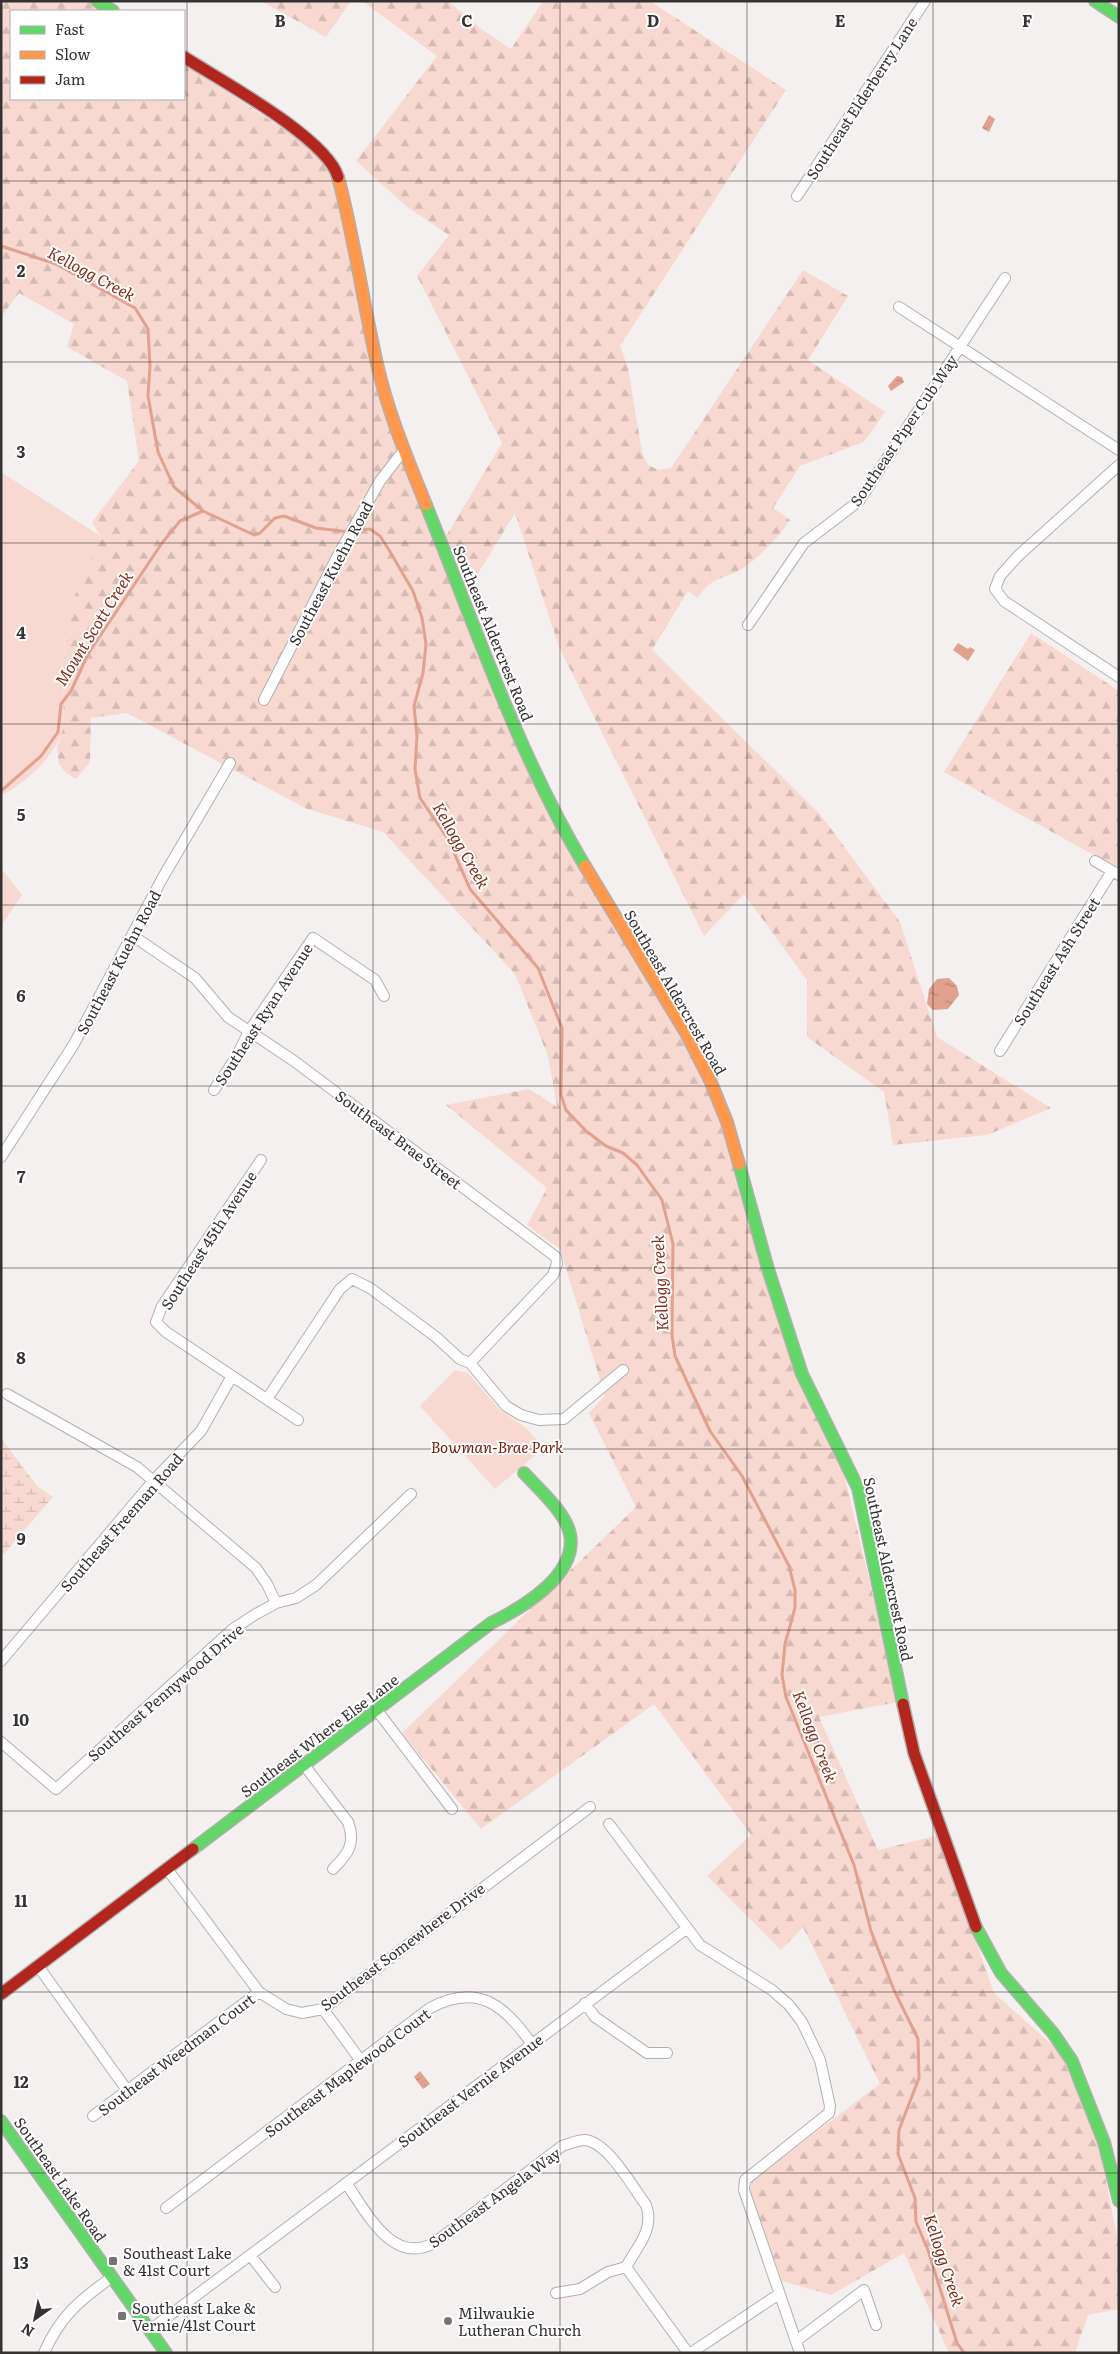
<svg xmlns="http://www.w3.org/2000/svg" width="1120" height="2354" font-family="Literata,serif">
  <defs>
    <pattern id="forest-firs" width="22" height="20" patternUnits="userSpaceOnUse" patternTransform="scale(1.25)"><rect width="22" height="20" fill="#f8d9d1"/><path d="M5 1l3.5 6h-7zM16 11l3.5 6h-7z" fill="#d5bbb4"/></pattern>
    <pattern id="wetland-marsh" width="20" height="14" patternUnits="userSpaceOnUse" patternTransform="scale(1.25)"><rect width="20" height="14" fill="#f8d9d1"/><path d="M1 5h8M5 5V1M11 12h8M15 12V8" fill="none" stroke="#d5bbb4"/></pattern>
    <pattern id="water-ripples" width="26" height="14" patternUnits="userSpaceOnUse" patternTransform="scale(1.25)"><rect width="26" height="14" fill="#e2a08e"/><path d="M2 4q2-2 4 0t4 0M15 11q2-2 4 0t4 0" fill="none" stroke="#b88375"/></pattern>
  </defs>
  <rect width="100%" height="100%" fill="#f4f0ef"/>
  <path fill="#f8d9d1" d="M1,472L102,537L65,618L63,729C55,757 26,782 1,796Z
    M1,868L22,895L1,926Z
    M455,1370L468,1373L501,1411L525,1427L544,1448L495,1489L420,1406Z"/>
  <path fill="url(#forest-firs)" d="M1,1H89L104,11H11V99H184V64L320,153L331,167L373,373L497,692L706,1080L806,1397L842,1465L898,1702L819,1717L878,1850L939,1835L994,1993L1060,2052L1098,2141L1119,2246V2309L1088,2315L1075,2353H949L904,2253L831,2295L782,2281L750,2193L752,2180L880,2084L803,1927L781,1950L707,1876L751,1835L654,1704L481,1829L402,1733L636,1507L589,1413L605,1396L560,1249L527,1225L547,1188L446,1105L529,1089L557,1107L548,1056L515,974L383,832L307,809L127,713L91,718L90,762L76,779L65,772L59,764L57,748L63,729L65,618L101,537L92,522L139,461L127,381L67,347L74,324L19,293L1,317Z
    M261,1H351L326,37Z
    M362,1H448L484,31L511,49L543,1H650L786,90L620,346L628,368L642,452L648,465L659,470L671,468L803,270L848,296L808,360L885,412L864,442L800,466L773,508L790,520C777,539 762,555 743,568C722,581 713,575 698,598L688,591L652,650L820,814L900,922L937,1037L1051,1108L987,1135L893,1145L884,1092L807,1037V980L744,894L704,936L559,647L515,513L469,588L446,536L502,443L417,276L449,235L407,207L356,161L437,56Z
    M1031,633L1119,691V869L944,772Z"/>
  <path fill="url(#wetland-marsh)" d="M1,1438L37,1486L53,1497L1,1557Z"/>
  <path fill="url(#water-ripples)" d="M989,115L995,119L989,132L982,128Z
    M897,376L902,377L904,382L891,391L888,386Z
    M958,643L968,649L970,647L975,650L968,661L953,650Z
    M949,978L957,986L959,995L948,1009L933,1010L927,1004L929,989L937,979Z
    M420,2071L430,2084L423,2089L414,2077Z"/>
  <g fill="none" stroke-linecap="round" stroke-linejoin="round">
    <path stroke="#e2a08e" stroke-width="3" d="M1,246L56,264L135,308L148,329L150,366L148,396L158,452L174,487L203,511L254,535L260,533L275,518L284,516L316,528L349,532
      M356,531L370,529L380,536L389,550L413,591L422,618L426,644L423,673L414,706L417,736L415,769L420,798L448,839L470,889L538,968L562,1028L561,1095L566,1110L586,1131L606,1146L623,1153L637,1165L662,1200L673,1244L672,1335L675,1356L710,1431L742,1476L789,1566L795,1590V1608L785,1644L782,1675L786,1697L854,1865L871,1931L894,1990L918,2039L919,2078L899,2130L898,2154L915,2198L916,2222L928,2250L957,2343L964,2353
      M1,791L41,756L58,732L61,704L71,691L88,654L162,543L180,521L203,511"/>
    <g stroke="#b3b0b0" stroke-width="12">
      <path id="street" d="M797,196L925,1
        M899,307L1119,450
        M1119,465L1018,556L1000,576L995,589L1004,601L1119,677
        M748,625L804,543L859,501L1005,278
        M264,700L337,557L380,481L404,450
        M1095,861L1119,875
        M133,936L195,978L228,1017L294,1061L556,1257L557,1264L553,1275L470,1363
        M1000,1051L1112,871
        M214,1090L237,1056L249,1031L313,938L375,980L384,996
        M1,1157L74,1044L163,877L230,763
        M261,1160L162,1306L156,1322L166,1332L298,1420
        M7,1394L137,1467L256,1568L267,1584L276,1603
        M267,1399L340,1289L352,1279L370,1288L436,1337L460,1359L470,1363L506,1406L521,1415L539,1420L564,1419L623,1370
        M1,1661L154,1480L201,1431L232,1376
        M376,1709L452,1809
        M1,1742L56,1789L233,1629L256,1614L276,1603L296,1598L316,1585L411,1494
        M304,1765L348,1822C356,1844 348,1854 333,1869
        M609,1824L700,1945L772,1990L789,2005L802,2022L820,2060L830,2106L829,2113L745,2180L744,2190L800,2353
        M167,1869L259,1992L286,2009L302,2013L323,2009L590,1807
        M38,1966L127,2090
        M585,2003L595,2017L647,2053H667
        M323,2009L361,2061
        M93,2116L259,1992
        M346,2183C366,2211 392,2266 434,2243L562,2146C569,2144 577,2140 585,2140C608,2142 633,2188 646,2205C655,2229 637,2247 626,2267
        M166,2208L430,2008C477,1983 504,2004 531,2043
        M251,2256L275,2287
        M626,2267L688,2353
        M556,2293L580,2289L608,2272L626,2267
        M150,2330L686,1929
        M796,2341L864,2290L876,2325
        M44,2353C60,2316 80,2300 112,2277
        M691,2353L779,2294"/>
    </g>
    <g stroke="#b3b0b0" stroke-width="14">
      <path id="fast" d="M97,1L113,11
        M1095,1L1119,17
        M426,505C475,625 518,755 585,866
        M739,1164L768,1269L802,1374L858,1488L903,1704
        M193,1849L491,1623C522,1608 578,1575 570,1534C566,1513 538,1488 524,1473
        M976,1927L1001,1973L1053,2033L1072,2061L1104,2142L1119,2201
        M1,2121L166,2353"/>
    </g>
    <g stroke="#b3b0b0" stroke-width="14">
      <path id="slow" d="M338,177C355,240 363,304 378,368C389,415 408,460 426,505
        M585,866L686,1033L710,1080L727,1122L739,1164"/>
    </g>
    <g stroke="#b3b0b0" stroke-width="14">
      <path id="jam" d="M184,57C220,80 327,138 338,177
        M903,1704L914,1753L976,1927
        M1,1994L193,1849"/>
    </g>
    <use href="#street" stroke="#fdfdfd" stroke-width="10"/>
    <use href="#fast" stroke="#63d668" stroke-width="11"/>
    <use href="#slow" stroke="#ff974d" stroke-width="11"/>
    <use href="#jam" stroke="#b3261e" stroke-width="11"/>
  </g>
  <path fill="none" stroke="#353232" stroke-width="1" stroke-opacity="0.55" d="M187,1V2353M373,1V2353M560,1V2353M747,1V2353M933,1V2353M1,181H1119M1,362H1119M1,543H1119M1,724H1119M1,905H1119M1,1086H1119M1,1268H1119M1,1449H1119M1,1630H1119M1,1811H1119M1,1992H1119M1,2173H1119"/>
  <g fill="#787474" stroke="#fefefe" stroke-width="2">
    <rect x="108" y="2256" width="10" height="10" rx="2.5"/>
    <rect x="117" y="2311" width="10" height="10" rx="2.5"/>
    <circle cx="448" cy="2321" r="5"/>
  </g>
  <g text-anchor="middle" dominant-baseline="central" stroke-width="4" stroke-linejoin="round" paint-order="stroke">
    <g font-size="15" fill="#353232" stroke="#fefefe">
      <text transform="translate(861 98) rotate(-57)">Southeast Elderberry Lane</text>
      <text transform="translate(903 430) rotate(-56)">Southeast Piper Cub Way</text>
      <text transform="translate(330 573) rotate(-62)">Southeast Kuehn Road</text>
      <text transform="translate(494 633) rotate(68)">Southeast Aldercrest Road</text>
      <text transform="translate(1056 961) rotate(-58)">Southeast Ash Street</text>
      <text transform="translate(118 962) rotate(-62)">Southeast Kuehn Road</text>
      <text transform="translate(676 992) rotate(60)">Southeast Aldercrest Road</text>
      <text transform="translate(263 1014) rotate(-57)">Southeast Ryan Avenue</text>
      <text transform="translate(399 1139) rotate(37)">Southeast Brae Street</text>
      <text transform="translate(208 1240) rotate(-57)">Southeast 45th Avenue</text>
      <text transform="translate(121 1522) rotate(-49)">Southeast Freeman Road</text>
      <text transform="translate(889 1569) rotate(78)">Southeast Aldercrest Road</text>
      <text transform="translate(165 1692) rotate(-41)">Southeast Pennywood Drive</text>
      <text transform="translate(319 1735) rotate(-37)">Southeast Where Else Lane</text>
      <text transform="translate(402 1946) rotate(-37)">Southeast Somewhere Drive</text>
      <text transform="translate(176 2054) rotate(-37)">Southeast Weedman Court</text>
      <text transform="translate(347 2072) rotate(-37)">Southeast Maplewood Court</text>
      <text transform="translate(470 2090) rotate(-37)">Southeast Vernie Avenue</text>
      <text transform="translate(61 2179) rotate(55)">Southeast Lake Road</text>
      <text transform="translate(494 2197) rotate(-36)">Southeast Angela Way</text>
    </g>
    <g font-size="15" font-style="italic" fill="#732009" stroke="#fefefe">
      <text x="497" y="1446">Bowman-Brae Park</text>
    </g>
    <g font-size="15" fill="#353232" stroke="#fefefe" text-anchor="start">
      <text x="123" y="2252">Southeast Lake<tspan x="123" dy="17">&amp; 41st Court</tspan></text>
      <text x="132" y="2307">Southeast Lake &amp;<tspan x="132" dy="17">Vernie/41st Court</tspan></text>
      <text x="458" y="2312">Milwaukie<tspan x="458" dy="17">Lutheran Church</tspan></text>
    </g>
    <g font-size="16" font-style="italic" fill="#812d18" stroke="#fefefe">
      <text transform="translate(92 273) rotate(28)">Kellogg Creek</text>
      <text transform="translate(93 628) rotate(-58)">Mount Scott Creek</text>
      <text transform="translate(462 845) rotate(60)">Kellogg Creek</text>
      <text transform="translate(659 1283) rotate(-93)">Kellogg Creek</text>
      <text transform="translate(816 1736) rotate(69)">Kellogg Creek</text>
      <text transform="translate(945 2260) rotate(72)">Kellogg Creek</text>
    </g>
  </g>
  <g font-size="16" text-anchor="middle" font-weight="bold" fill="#353232" stroke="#fefefe" stroke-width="4" stroke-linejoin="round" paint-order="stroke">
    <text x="280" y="27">B</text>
    <text x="467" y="27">C</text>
    <text x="653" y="27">D</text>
    <text x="840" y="27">E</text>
    <text x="1027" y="27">F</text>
    <text x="21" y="277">2</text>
    <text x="21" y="458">3</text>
    <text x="21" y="639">4</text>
    <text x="21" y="821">5</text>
    <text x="21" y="1002">6</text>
    <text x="21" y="1183">7</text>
    <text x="21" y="1364">8</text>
    <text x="21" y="1545">9</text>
    <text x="21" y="1726">10</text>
    <text x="21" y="1907">11</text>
    <text x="21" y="2088">12</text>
    <text x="21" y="2269">13</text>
  </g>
  <rect width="1120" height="2354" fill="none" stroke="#353232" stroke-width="5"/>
  <rect x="10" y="10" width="175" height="90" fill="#fefefe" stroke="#aeacac"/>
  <rect x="20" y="26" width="25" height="8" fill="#63d668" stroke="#aeacac"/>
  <text x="55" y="35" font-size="15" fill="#353232">Fast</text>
  <rect x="20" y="51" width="25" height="8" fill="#ff974d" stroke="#aeacac"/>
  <text x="55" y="60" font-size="15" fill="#353232">Slow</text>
  <rect x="20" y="76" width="25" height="8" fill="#b3261e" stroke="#aeacac"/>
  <text x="55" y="85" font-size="15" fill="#353232">Jam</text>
  <g transform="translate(35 2319) rotate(213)" stroke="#fefefe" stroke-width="4" paint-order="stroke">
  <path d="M0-4L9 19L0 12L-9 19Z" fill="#353232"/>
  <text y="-8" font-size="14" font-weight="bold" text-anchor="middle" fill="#353232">N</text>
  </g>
</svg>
